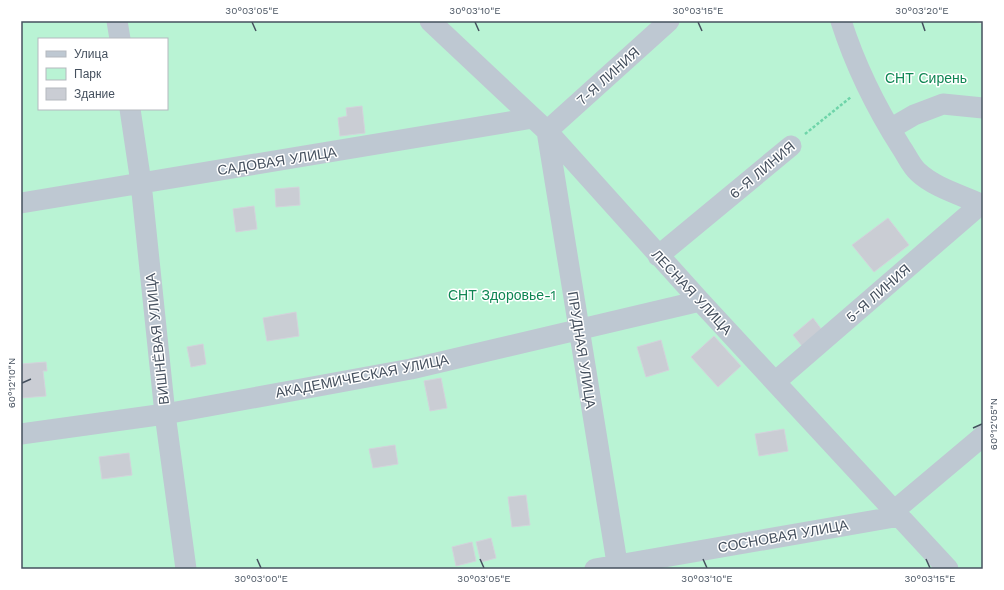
<svg xmlns="http://www.w3.org/2000/svg" width="1004" height="590" font-family="'Work Sans',sans-serif">
  <rect width="100%" height="100%" fill="#f1eeee"/>
  <path fill="#b9f3d4" fill-rule="evenodd" d="M21,21H971L983,24V569H21ZM39,39H167V109H39Z"/>
  <path fill="#cacdd4" stroke="#d2d4db" d="M362,106L365,133L340,136L338,118L347,116L346,108Z
    M299,187L300,205L276,207L275,189Z
    M254,206L257,229L236,232L233,209Z
    M888,218L909,245L874,272L852,245Z
    M296,312L299,336L267,341L263,318Z
    M813,318L822,330L802,346L793,335Z
    M714,336L741,366L718,387L691,357Z
    M661,340L669,370L646,377L637,347Z
    M203,344L206,364L191,367L187,347Z
    M46,362L47,371H43L46,396L21,398V364Z
    M441,378L447,408L430,411L424,381Z
    M784,429L788,451L759,456L755,434Z
    M395,445L398,464L373,468L369,449Z
    M129,453L132,475L102,479L99,457Z
    M526,495L530,525L512,527L508,497Z
    M491,538L496,558L481,562L476,542Z
    M472,542L476,561L456,566L452,547Z"/>
  <g fill="none" stroke-linecap="round" stroke-linejoin="round">
    <path stroke="#6ed4a9" stroke-width="2.5" stroke-dasharray="3 2" stroke-linecap="butt" d="M805,134L851,97"/>
    <path stroke="#bec8d2" stroke-width="21" d="M117,21L120,39
      M430,21L547,131L700,301L948,569
      M841,21C856,68 875,106 901,147C906,154 911,166 918,172C935,188 962,195 983,205
      M130,109L141,183L165,414L186,569
      M890,129L914,115L943,104L983,108
      M21,203L533,118
      M658,256L791,146
      M775,382L981,204
      M21,434L165,414L411,369L700,301
      M895,510L983,436
      M595,569L900,516
      M618,569L547,131L669,21"/>
  </g>
  <path fill="none" stroke="#45505e" stroke-width="1.5" d="M252,22L256,31M475,22L479,31M698,22L702,31M922,22L925,31M22,383L31,379M973,428L982,424M257,559L261,568M480,559L484,568M703,559L707,568M926,559L930,568"/>
  <g text-anchor="middle" dominant-baseline="central" stroke-width="3" stroke-linejoin="round" paint-order="stroke">
    <g font-size="14" fill="#45505e" stroke="#fff">
      <text transform="translate(608 76) rotate(-42)">7-Я ЛИНИЯ</text>
      <text transform="translate(277 161) rotate(-9)">САДОВАЯ УЛИЦА</text>
      <text transform="translate(762 170) rotate(-40)">6-Я ЛИНИЯ</text>
      <text transform="translate(692 292) rotate(47)">ЛЕСНАЯ УЛИЦА</text>
      <text transform="translate(878 293) rotate(-41)">5-Я ЛИНИЯ</text>
      <text transform="translate(157 339) rotate(-96)">ВИШНЁВАЯ УЛИЦА</text>
      <text transform="translate(582 350) rotate(81)">ПРУДНАЯ УЛИЦА</text>
      <text transform="translate(362 376) rotate(-11)">АКАДЕМИЧЕСКАЯ УЛИЦА</text>
      <text transform="translate(783 536) rotate(-10)">СОСНОВАЯ УЛИЦА</text>
    </g>
    <g font-size="14" fill="#0f8653" stroke="#fff">
      <text x="926" y="78">СНТ Сирень</text>
      <text x="502" y="295">СНТ Здоровье-1</text>
    </g>
  </g>
  <rect width="1004" height="590" fill="none" stroke="#ffffff" stroke-width="44"/>
  <rect x="38" y="38" width="130" height="72" fill="#ffffff" stroke="#b5b9bf"/>
  <rect x="46" y="51" width="20" height="6" fill="#bec8d2" stroke="#b5b9bf"/>
  <text x="74" y="58" font-size="12" fill="#45505e">Улица</text>
  <rect x="46" y="68" width="20" height="12" fill="#b9f3d4" stroke="#b5b9bf"/>
  <text x="74" y="78" font-size="12" fill="#45505e">Парк</text>
  <rect x="46" y="88" width="20" height="12" fill="#cacdd4" stroke="#b5b9bf"/>
  <text x="74" y="98" font-size="12" fill="#45505e">Здание</text>
  <rect x="22" y="22" width="960" height="546" fill="none" stroke="#45505e" stroke-width="1.5"/>
  <g font-size="10" text-anchor="middle" fill="#45505e">
    <text x="252" y="14">30°03'05"E</text>
    <text x="475" y="14">30°03'10"E</text>
    <text x="698" y="14">30°03'15"E</text>
    <text x="922" y="14">30°03'20"E</text>
    <text transform="translate(11 383) rotate(-90)" y="4">60°12'10"N</text>
    <text transform="translate(993 424) rotate(-90)" y="4">60°12'05"N</text>
    <text x="261" y="582">30°03'00"E</text>
    <text x="484" y="582">30°03'05"E</text>
    <text x="707" y="582">30°03'10"E</text>
    <text x="930" y="582">30°03'15"E</text>
  </g>
</svg>
